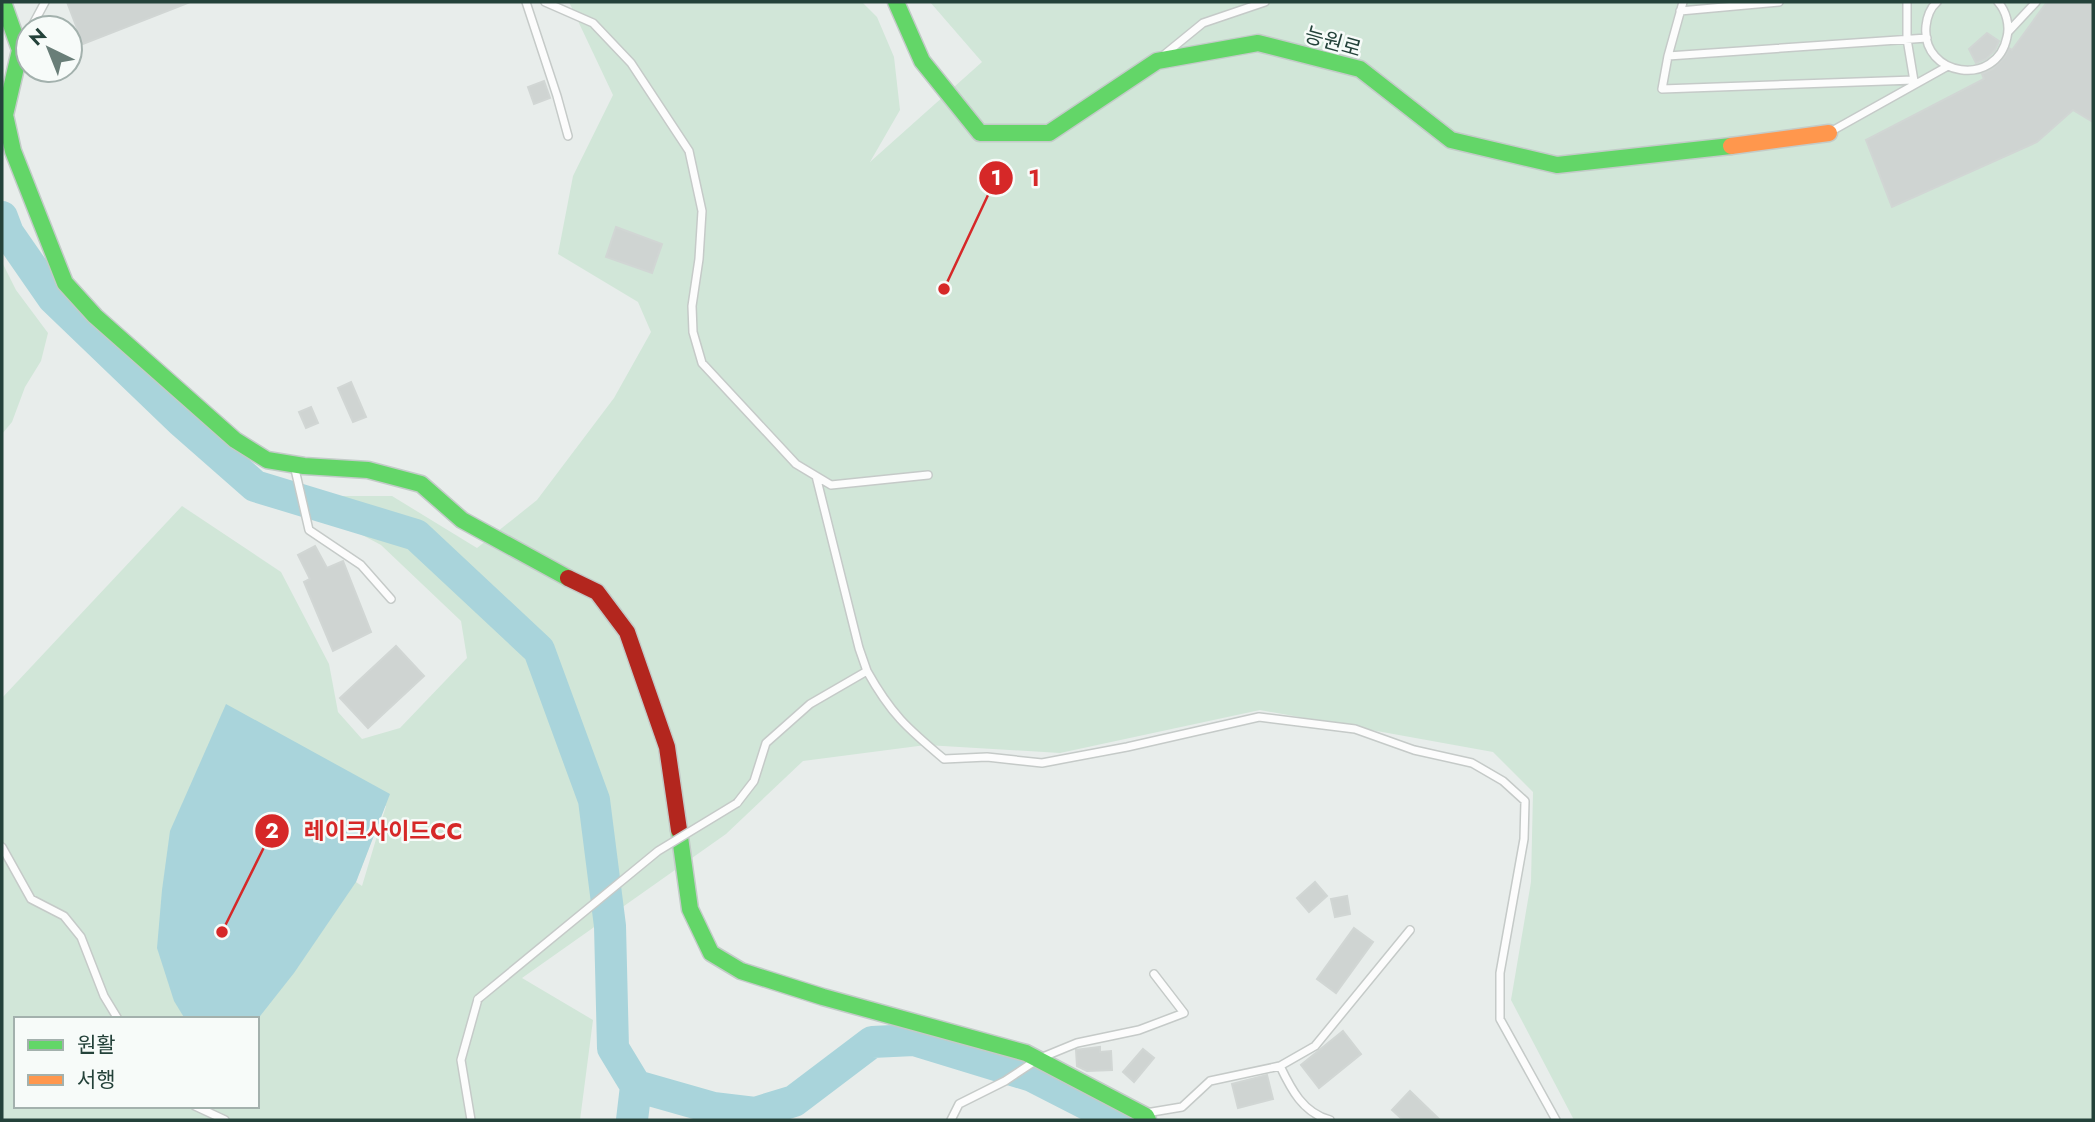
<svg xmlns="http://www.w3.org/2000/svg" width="2095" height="1122" font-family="Jost,'Noto Sans KR',sans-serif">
  <rect width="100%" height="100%" fill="#e8edeb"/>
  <path fill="#d1e6d8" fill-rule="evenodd" d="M569,2H862L877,17L894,57L900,110L870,162L982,62L930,2H2093V1120H1574L1511,1000L1531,882L1533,792L1493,752L1260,710L1060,753L926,745L803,761L726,834L522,978L593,1020L580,1120H2V698L182,506L281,572L329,664L338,712L362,739L400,728L467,658L461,621L381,545L338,522L342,496H392L477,548L537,500L614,398L651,332L638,302L558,254L573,176L613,95ZM385,806H386L362,886L356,882ZM16,1019H257V1106H16Z
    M2,262L16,290L48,333L41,361L25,387L12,422L2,434Z"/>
  <path fill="#a9d4db" d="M226,704L390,794L356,882L294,973L257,1020L185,1019L174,1001L157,948L162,890L170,831Z"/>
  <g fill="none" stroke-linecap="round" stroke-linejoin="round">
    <path stroke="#a9d4db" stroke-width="32" d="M2,217L8,233L53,298L181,421L255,486L416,535L539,650L594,800L610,926L613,1048L636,1086L632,1120
      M636,1086L713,1108L755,1113L794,1101L872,1042L914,1040L1032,1076L1118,1120"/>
  </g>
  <path fill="#cfd4d2" stroke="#d1d6d4" stroke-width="2" d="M67,2H187L188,3L83,44Z
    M2047,2H2093V122L2073,110L2037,142L1892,207L1866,140L1984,79L1982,74L1993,69L2005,57L2009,48L2012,50Z
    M1987,33L1999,41L1995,50L1986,59L1976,63L1969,49Z
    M544,81L550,98L534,104L528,87Z
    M616,227L662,244L652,273L606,257Z
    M351,382L366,417L353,422L338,388Z
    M311,407L318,423L306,428L299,412Z
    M315,546L327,568L343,561L371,632L333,651L304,582L310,579L298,555Z
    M396,646L424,676L368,728L340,698Z
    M1315,882L1327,896L1309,912L1297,898Z
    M1347,896L1350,914L1335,917L1331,899Z
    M1354,928L1373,942L1336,993L1317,979Z
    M1343,1031L1361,1054L1319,1088L1301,1065Z
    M1100,1047V1052L1111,1051L1112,1070L1087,1071L1077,1066L1076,1050Z
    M1143,1049L1154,1058L1134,1082L1123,1072Z
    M1267,1075L1273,1099L1238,1108L1232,1084Z
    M1410,1091L1440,1120H1403L1392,1110Z"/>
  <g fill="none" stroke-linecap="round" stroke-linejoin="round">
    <g stroke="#c5cac8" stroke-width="10">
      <path id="lane" d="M526,2L557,96L568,136
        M545,2L593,23L631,63L689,151L702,211L699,259L692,306L693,332L702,363L796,464L831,485L928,475
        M1683,2L1668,56L1662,89L1914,80
        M1907,2V39L1914,81
        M1937,2C1930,8 1927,17 1926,26C1921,77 1997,88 2007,37C2010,25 2006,11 1998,2
        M1680,11L1779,2
        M31,28L45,2
        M2008,32L2036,2
        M22,46L28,34
        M1165,54L1203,23L1265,2
        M1668,56L1927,38
        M1830,132L1948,66
        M294,465L309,530L361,565L391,599
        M867,671C891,714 907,728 944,759L987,757L1042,763L1127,747L1259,717L1355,729L1414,750L1472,763L1503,781L1525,801L1524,839L1500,973V1019L1556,1120
        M737,803L754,781L766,743L810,704L867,671L859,648L816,476
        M2,847L31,899L64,916L81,937L104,996L118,1019
        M1280,1066C1291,1089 1303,1113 1330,1120
        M195,1106L225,1120
        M1146,1113L1182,1107L1210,1081L1280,1066L1315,1046L1410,930
        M471,1120L461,1060L478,999
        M951,1120L959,1104L1005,1081L1038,1059L1077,1043L1139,1030L1184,1013L1154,974"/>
    </g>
    <g stroke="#c3cbc8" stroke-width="19">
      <path id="fast" d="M3,2L20,50L5,115L13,151L65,283L95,316L235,440L267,460L304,466L368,470L421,484L462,520L568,578
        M896,2L922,61L980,133H1049L1157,61L1258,43L1360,69L1451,140L1557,165L1731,146
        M679,830L690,909L711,953L741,971L823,997L1026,1053L1146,1116L1148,1120"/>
    </g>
    <g stroke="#c3cbc8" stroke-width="19">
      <path id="slow" d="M1731,146L1829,133"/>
    </g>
    <g stroke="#c3cbc8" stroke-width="19">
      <path id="jam" d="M568,578L597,592L627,632L667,747L679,830"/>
    </g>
    <use href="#lane" stroke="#fcfcfc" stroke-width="7"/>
    <use href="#fast" stroke="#63d668" stroke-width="16"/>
    <use href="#slow" stroke="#ff974d" stroke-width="16"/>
    <use href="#jam" stroke="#b3261e" stroke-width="16"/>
    <g stroke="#c5cac8" stroke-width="10" stroke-linecap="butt">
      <path id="lane-bridge" d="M478,999L658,851L737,803"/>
    </g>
    <use href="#lane-bridge" stroke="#fcfcfc" stroke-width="7"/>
  </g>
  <g text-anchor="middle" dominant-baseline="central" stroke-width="5" stroke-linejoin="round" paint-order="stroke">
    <g font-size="21" fill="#24423a" stroke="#f7fbf9">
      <text transform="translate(1333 42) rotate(16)">능원로</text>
    </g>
  </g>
  <path fill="none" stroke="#d62828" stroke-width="2.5" d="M944 289L996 178M222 932L272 831"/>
  <g fill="#d62828" stroke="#f7fbf9" stroke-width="2.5">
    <circle cx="944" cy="289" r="7"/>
    <circle cx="222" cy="932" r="7"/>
    <circle cx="996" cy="178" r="18"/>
    <circle cx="272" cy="831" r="18"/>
  </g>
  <g font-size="21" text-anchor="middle" font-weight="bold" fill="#fff">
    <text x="996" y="185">1</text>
    <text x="272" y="838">2</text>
  </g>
  <g font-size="23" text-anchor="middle" font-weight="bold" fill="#d62828" stroke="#f7fbf9" stroke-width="5" stroke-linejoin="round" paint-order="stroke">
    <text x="1034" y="186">1</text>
    <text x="383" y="839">레이크사이드CC</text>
  </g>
  <rect width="2095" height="1122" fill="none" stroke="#24423a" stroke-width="7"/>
  <rect x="14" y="1017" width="245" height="91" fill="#f7fbf9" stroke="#a3b1ad" stroke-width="2"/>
  <rect x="28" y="1040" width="35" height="10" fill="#63d668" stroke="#a3b1ad" stroke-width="2"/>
  <text x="77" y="1052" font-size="21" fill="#24423a">원활</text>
  <rect x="28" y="1075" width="35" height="10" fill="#ff974d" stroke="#a3b1ad" stroke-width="2"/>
  <text x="77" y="1087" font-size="21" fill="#24423a">서행</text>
  <g transform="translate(49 49) rotate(317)"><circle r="33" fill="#f7fbf9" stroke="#a3b1ad" stroke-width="2"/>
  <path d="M0-5L12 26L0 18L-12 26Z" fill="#697e78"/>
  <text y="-10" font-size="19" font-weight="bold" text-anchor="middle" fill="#24423a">N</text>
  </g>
</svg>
